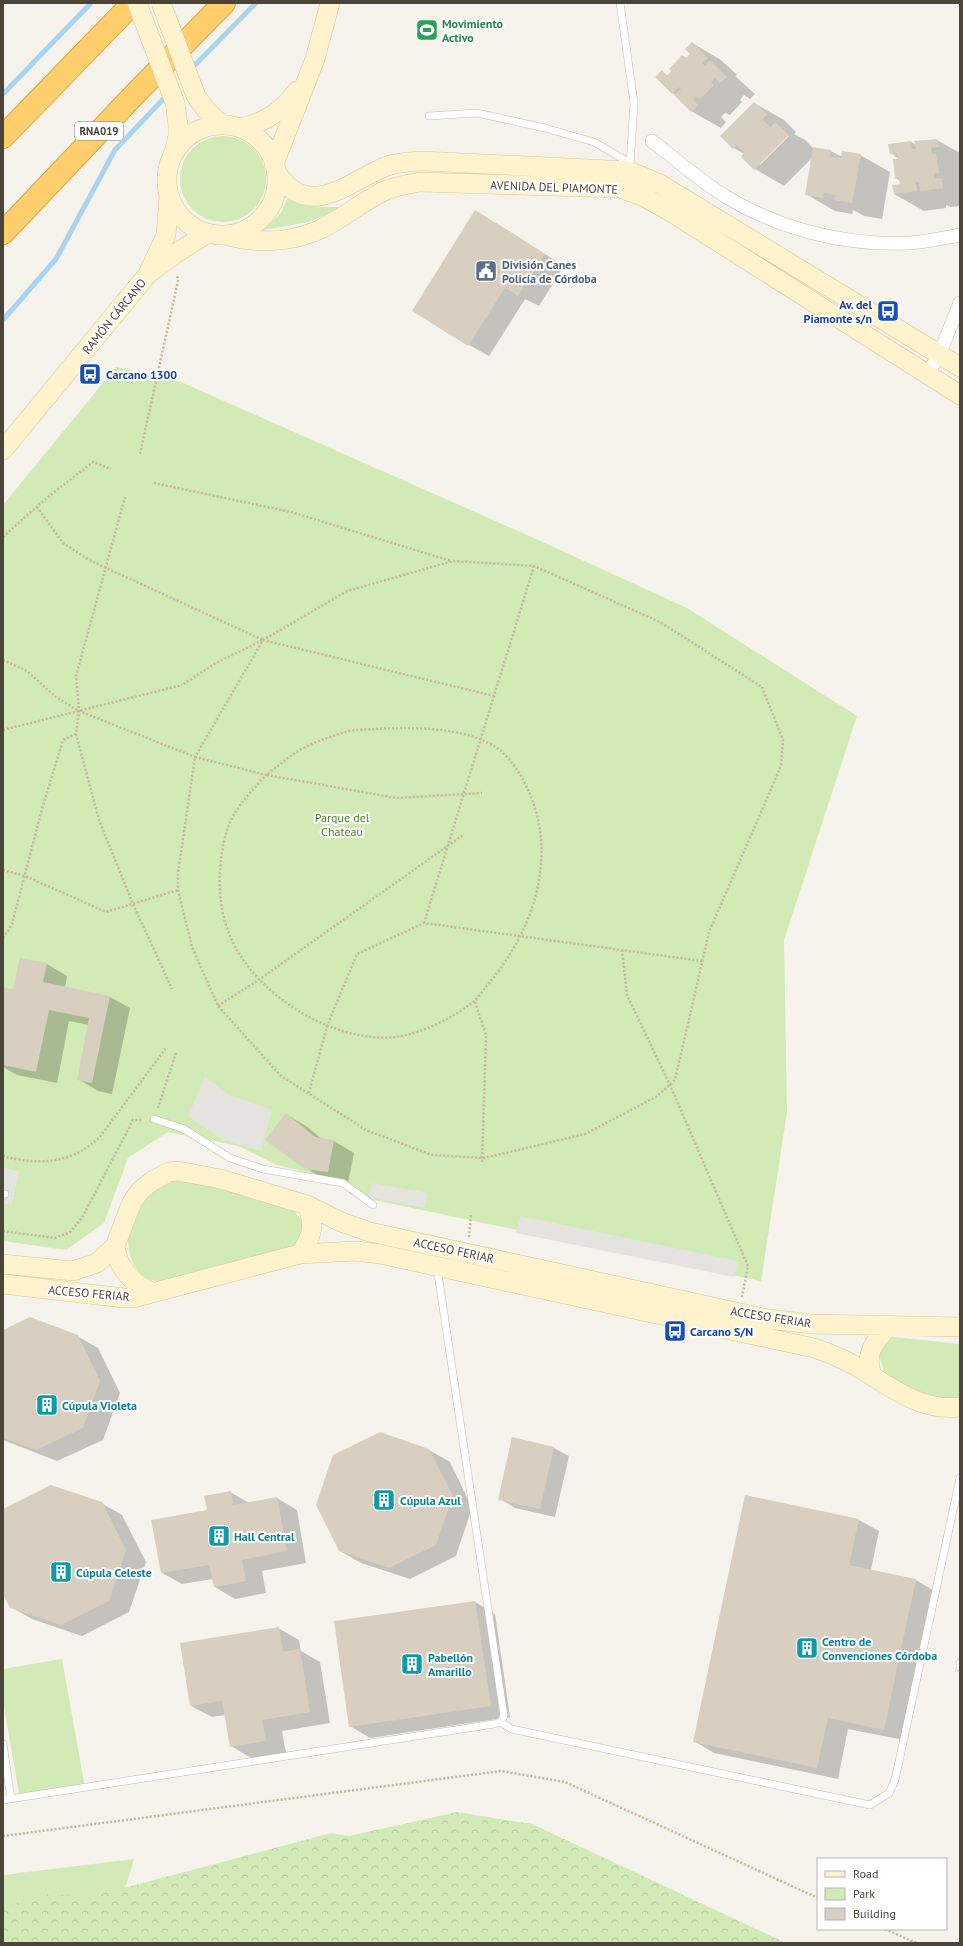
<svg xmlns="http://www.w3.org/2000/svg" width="963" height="1946" font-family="'PT Sans',sans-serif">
  <defs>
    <pattern id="forest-crowns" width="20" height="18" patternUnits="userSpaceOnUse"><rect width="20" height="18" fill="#d2eab5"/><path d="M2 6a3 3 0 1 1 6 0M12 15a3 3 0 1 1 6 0" fill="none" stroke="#b6ca9c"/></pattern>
  </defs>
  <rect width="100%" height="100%" fill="#f6f3ec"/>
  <path fill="#d2eab5" d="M180 179a43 43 0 1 1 86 0a43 43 0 1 1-86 0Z
    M287,199C306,208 325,207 346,207L308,222L264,230L281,213Z
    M116,367L181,382L536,539L687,608L857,716L784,940L787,1112L761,1281L369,1199L323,1176L277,1165L238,1146L168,1132L128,1158L104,1223L66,1250L3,1241V1203L11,1204L19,1172L3,1168V505Z
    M177,1179L287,1205C305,1220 308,1227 294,1246L182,1278L155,1281L142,1276L133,1264L129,1251L127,1232L145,1195Z
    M893,1337L960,1344V1398C928,1400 912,1390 885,1374L879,1355L886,1341Z
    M62,1659L85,1788L20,1799L3,1701V1669Z
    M134,1859L109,1943H3V1875Z"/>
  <path fill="url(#forest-crowns)" d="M457,1812L532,1824L786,1943H3V1907L50,1894L90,1897L331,1833L349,1836Z"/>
  <path fill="#e5e3e0" d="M205,1077L229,1095L272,1110L261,1151L223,1140L188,1116Z
    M3,1168L19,1172L11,1205L3,1203Z
    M372,1183L428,1193L425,1208L369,1197Z
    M520,1216L738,1261L734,1277L516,1233Z"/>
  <path fill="#0003" fill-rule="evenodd" d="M692,43L721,60L737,75L735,76L755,94L750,99L744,95L740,100L742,102L730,115L725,113L721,117L726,122L721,128L691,111L657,77L662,72L669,76L683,56L687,58L691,54Z
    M754,103L784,120L796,132L794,134L805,140L813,148L831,151L842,157L860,155L890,172L882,219L864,216L853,210L852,214L835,211L806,194L812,158L784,186L755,169L744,154L734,148ZM787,136H789L760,165L759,164Z
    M937,140L960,153V206L950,207L946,205V208L924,211L894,194L901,185L900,181L896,178L899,159L891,153L911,142L916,145V142Z
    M496,223L564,266L539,306L525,299L489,356L469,345Z
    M20,959L47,964L67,976L65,987L110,997L130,1008L112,1094L98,1091L78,1079L89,1025L69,1021L57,1083L17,1075L3,1067V988L14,990Z
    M286,1114L306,1126L322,1139L334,1141L354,1153L348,1183L326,1180L306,1168Z
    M3,1331L77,1336L98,1348L120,1393L103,1440L57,1461L3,1440Z
    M554,1448L569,1456L555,1517L515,1508L500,1499Z
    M429,1450L450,1462L472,1508L456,1556L410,1579L361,1563L340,1551Z
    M230,1492L249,1503L277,1498L297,1510L306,1563L262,1571L266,1593L235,1599L215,1587L213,1579L182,1584L162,1573L208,1511Z
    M101,1503L122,1515L146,1562L129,1612L82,1636L32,1619L11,1607L3,1591V1512Z
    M859,1520L879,1531L871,1570L916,1580L936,1592L904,1740L848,1729L838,1779L714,1753L694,1741Z
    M475,1602L495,1614L510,1717L370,1738L350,1726Z
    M278,1628L299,1640L301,1651L320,1662L330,1723L282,1731L286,1753L251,1758L231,1746L226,1715L212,1717L191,1706Z"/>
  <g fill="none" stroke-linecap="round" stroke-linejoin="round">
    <path stroke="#a9d4f2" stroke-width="5" d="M191,69L256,3
      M3,94L91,3
      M3,320L56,259L115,150L168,94"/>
  </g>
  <path fill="#d8cfc1" d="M692,42L708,58L702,63L705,66L710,60L727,77L720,83L715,78L711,82L714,85L700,99L696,96L693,100L698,105L691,112L674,95L681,89L679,87L672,94L655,77L662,70L667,76L671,71L669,69L682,55L686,58L690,54L685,49Z
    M754,102L767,114L762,119L770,127L775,122L789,135L754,170L741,157L744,153L737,145L733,149L720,136Z
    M937,139L939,147L931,148L932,154H936L939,173L934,174V179L942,178L943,188L920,191L919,182H916L917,191L894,194L892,185L900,184L899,178L895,179L893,159H898L897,153L890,154L888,144L911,141L912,149H916L914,141Z
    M813,147L831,150L830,157L841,158L842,151L861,154L852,203L834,200L835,195L824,193L823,198L805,195Z
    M475,210L545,254L518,296L505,288L468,346L412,311Z
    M20,958L47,963L43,982L110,996L92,1083L77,1080L89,1018L49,1010L36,1072L3,1065V987L13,989Z
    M286,1113L315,1137L334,1140L328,1172L305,1169L265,1140Z
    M30,1317L78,1335L100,1381L83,1428L36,1450L3,1438V1330Z
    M380,1432L429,1449L453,1496L436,1545L389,1568L339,1551L316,1505L333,1455Z
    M512,1437L554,1447L540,1509L498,1500Z
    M51,1485L102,1502L126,1550L109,1601L61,1625L10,1608L3,1594V1509Z
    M231,1491L233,1505L277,1497L287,1551L242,1560L246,1581L214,1587L209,1565L161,1573L151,1520L207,1510L204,1496Z
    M745,1495L859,1519L849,1565L916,1579L884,1730L828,1718L817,1768L693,1742Z
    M475,1601L491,1706L349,1727L334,1621Z
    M279,1627L283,1652L300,1649L310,1712L262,1720L266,1741L230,1747L222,1701L190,1706L180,1643Z"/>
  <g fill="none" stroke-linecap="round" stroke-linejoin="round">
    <g stroke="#c2bbae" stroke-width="8">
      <path id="lane" d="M620,3L634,103L630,166
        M429,116L477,113L545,128L594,142L630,163
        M154,1119L184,1129L230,1158L263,1169L343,1183L373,1205
        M3,1194H5
        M960,1663V1667
        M500,1722L512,1729L521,1731L870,1805L889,1793L895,1780L960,1478
        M3,1744L11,1799
        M3,1800L494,1724L500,1722L504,1716L437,1267"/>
    </g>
    <g stroke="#c2bbae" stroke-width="14">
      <path id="street" d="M652,141C677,160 701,182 728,198C782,230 847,246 909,243C926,242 943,238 960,235
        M927,374L939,355L960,303"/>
    </g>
    <g stroke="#d6c79b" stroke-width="20">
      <path id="secondary" d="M196,96L206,110L222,125
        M167 180a55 55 0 1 1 110 0a55 55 0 1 1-110 0Z
        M240,128C266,122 281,112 297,91
        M174,153L179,132L175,103
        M274,164L315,59L330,3
        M277,173C309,222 349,181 387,166C398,162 411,162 423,161L629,171L660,184L960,367
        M225,235C256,244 291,243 321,229C343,218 362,202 384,191C396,186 408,184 420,182L620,188L642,196L671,212L960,395
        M152,271L175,254L208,233
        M3,450L148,274L166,235L169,196
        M115,1246C118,1269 132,1283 153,1293
        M300,1254C313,1236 315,1225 307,1205
        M3,1264L73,1271L97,1263L115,1246L132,1202L140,1191L152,1181L169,1172L178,1171L221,1179L307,1205L341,1222L370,1232L768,1319L812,1324L960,1327
        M3,1284L124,1298H133L300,1254L356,1251L380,1254L814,1348C829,1353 843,1359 856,1366C890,1386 919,1412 960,1407
        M873,1377C863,1356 874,1341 889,1326"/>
    </g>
    <g stroke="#e0a43c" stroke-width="24">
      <path id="highway" d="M3,137L133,3
        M3,233L135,94L224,3"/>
    </g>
    <path stroke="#c4b79f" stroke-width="2.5" stroke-dasharray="2 2" stroke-linecap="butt" d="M140,454L178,281L177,275
      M154,483L291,512L451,561
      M37,507L63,543L91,561L263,640L216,663L182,685
      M3,537L43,501L93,462L111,469
      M263,640L494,696
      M3,660L27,671L56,697L79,711L195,757L263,640L347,591L453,561L534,566L660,622L762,687L783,740L781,766L709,932L675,1080L656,1097L585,1134L484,1158L432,1155L366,1130L281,1076L218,1006L192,947L178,890V873L195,757L266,775C254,788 241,802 232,818C224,834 221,854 220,872C219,891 221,913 228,931C250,992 332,1044 396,1037C420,1034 455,1017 473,1002C479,997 484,989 489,983C533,931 558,858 529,792C523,778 513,761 501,751C469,726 413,727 375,729C365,730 354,729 345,732C330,737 311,743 298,751C287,758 277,767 266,775
      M76,734L99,820L133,904L172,989
      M267,775L396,798L482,793
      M3,870L25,876L106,912L178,890
      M424,923L534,566
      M3,938L12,924L42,809L63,740L76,734L79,711L76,676L125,497
      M622,950L627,995L670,1085L748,1266L742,1297
      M475,1002L486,1035L482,1164
      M218,1006L260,979L463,835
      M309,1093L327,1026L357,954L424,923L702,961
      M158,1108L176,1053
      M3,1156C23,1162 51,1164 70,1156C81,1153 90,1145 99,1138L166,1048
      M3,1231L55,1238L70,1232L82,1218L133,1120H143
      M469,1237L471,1215
      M3,1836L501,1771L565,1782L818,1898
      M885,1929L916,1943"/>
    <use href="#lane" stroke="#fff" stroke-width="7"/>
    <use href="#street" stroke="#fff" stroke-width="13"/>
    <use href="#secondary" stroke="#fff3cd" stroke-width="19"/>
    <use href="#highway" stroke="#ffcf6e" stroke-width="22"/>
    <g stroke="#d6c79b" stroke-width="20" stroke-linecap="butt">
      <path id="secondary-bridge" d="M137,3L175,103
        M161,3L196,96"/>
    </g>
    <path stroke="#c4b79f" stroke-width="2.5" stroke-dasharray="2 2" stroke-linecap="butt" d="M3,730L182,685"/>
    <use href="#secondary-bridge" stroke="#fff3cd" stroke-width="19"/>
  </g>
  <defs>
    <g id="stadium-square" transform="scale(1.15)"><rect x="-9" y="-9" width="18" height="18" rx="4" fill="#2e9e5b" stroke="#fff"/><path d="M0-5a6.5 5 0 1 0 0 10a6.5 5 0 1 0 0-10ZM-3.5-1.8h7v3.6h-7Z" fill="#fff"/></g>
    <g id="civic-square" transform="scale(1.15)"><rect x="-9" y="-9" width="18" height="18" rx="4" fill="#5c6f8a" stroke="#fff"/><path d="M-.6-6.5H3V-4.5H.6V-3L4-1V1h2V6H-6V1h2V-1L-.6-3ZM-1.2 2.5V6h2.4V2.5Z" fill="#fff"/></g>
    <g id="bus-square" transform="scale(1.15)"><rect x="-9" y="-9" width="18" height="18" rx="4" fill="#1a4fb4" stroke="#fff"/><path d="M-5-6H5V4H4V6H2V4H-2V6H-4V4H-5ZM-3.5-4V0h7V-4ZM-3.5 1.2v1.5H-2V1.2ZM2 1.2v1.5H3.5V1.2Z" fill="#fff"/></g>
    <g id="building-square" transform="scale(1.15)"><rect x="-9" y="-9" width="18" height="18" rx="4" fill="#0f9aa8" stroke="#fff"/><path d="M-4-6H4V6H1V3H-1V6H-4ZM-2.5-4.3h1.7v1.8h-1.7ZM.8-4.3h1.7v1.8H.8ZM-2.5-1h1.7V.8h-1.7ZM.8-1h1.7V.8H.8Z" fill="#fff"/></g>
  </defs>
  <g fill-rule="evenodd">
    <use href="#stadium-square" x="427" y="30"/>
    <use href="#civic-square" x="486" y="271"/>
    <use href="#bus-square" x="888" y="311"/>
    <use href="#bus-square" x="90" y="374"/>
    <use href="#bus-square" x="675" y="1331"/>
    <use href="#building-square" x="47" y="1405"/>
    <use href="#building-square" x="384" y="1500"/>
    <use href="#building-square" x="219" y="1536"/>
    <use href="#building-square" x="61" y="1572"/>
    <use href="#building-square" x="807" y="1648"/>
    <use href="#building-square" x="412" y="1664"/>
  </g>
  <g text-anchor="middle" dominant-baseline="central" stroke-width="4" stroke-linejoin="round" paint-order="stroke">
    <rect fill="#fff" stroke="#817c74" stroke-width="1" x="75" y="122" width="48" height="18" rx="3"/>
    <g font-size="11" font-weight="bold" fill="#4b4439">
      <text x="99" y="131">RNA019</text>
    </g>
    <g font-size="12" font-weight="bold" fill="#27864d" stroke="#fff" text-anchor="start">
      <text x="442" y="23">Movimiento<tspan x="442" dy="14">Activo</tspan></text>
    </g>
    <g font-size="12" fill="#4b4439" stroke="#fff">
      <text transform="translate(554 187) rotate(2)">AVENIDA DEL PIAMONTE</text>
      <text transform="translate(114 316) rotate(-51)">RAMÓN CÁRCANO</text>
      <text transform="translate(454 1250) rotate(12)">ACCESO FERIAR</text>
      <text transform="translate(89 1293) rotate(5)">ACCESO FERIAR</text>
      <text transform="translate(771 1317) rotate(9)">ACCESO FERIAR</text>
    </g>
    <g font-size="12" font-weight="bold" fill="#4e5e75" stroke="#fff" text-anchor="start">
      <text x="502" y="264">División Canes<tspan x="502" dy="14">Policía de Córdoba</tspan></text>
    </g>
    <g font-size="12" font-weight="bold" fill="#164399" stroke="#fff" text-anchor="start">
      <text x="872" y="304" text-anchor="end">Av. del<tspan x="872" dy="14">Piamonte s/n</tspan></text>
      <text x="106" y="374">Carcano 1300</text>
      <text x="690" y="1331">Carcano S/N</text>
    </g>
    <g font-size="12" fill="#4a7f2a" stroke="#fff">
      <text x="342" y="817">Parque del<tspan x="342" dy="14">Chateau</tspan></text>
    </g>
    <g font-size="12" font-weight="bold" fill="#0d838f" stroke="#fff" text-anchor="start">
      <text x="62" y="1405">Cúpula Violeta</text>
      <text x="400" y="1500">Cúpula Azul</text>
      <text x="234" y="1536">Hall Central</text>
      <text x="76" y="1572">Cúpula Celeste</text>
      <text x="822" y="1641">Centro de<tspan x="822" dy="14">Convenciones Córdoba</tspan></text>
      <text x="428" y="1657">Pabellón<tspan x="428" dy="14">Amarillo</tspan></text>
    </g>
  </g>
  <rect width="963" height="1946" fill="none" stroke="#4b4439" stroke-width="8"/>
  <rect x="817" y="1858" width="130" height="72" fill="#ffffff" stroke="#b7b4b0"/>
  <rect x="825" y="1871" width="20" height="6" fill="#fff3cd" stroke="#b7b4b0"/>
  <text x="853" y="1878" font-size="12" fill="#4b4439">Road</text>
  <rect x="825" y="1888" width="20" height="12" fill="#d2eab5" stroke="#b7b4b0"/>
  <text x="853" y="1898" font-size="12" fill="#4b4439">Park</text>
  <rect x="825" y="1908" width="20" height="12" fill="#d8cfc1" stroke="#b7b4b0"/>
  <text x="853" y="1918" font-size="12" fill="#4b4439">Building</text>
</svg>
